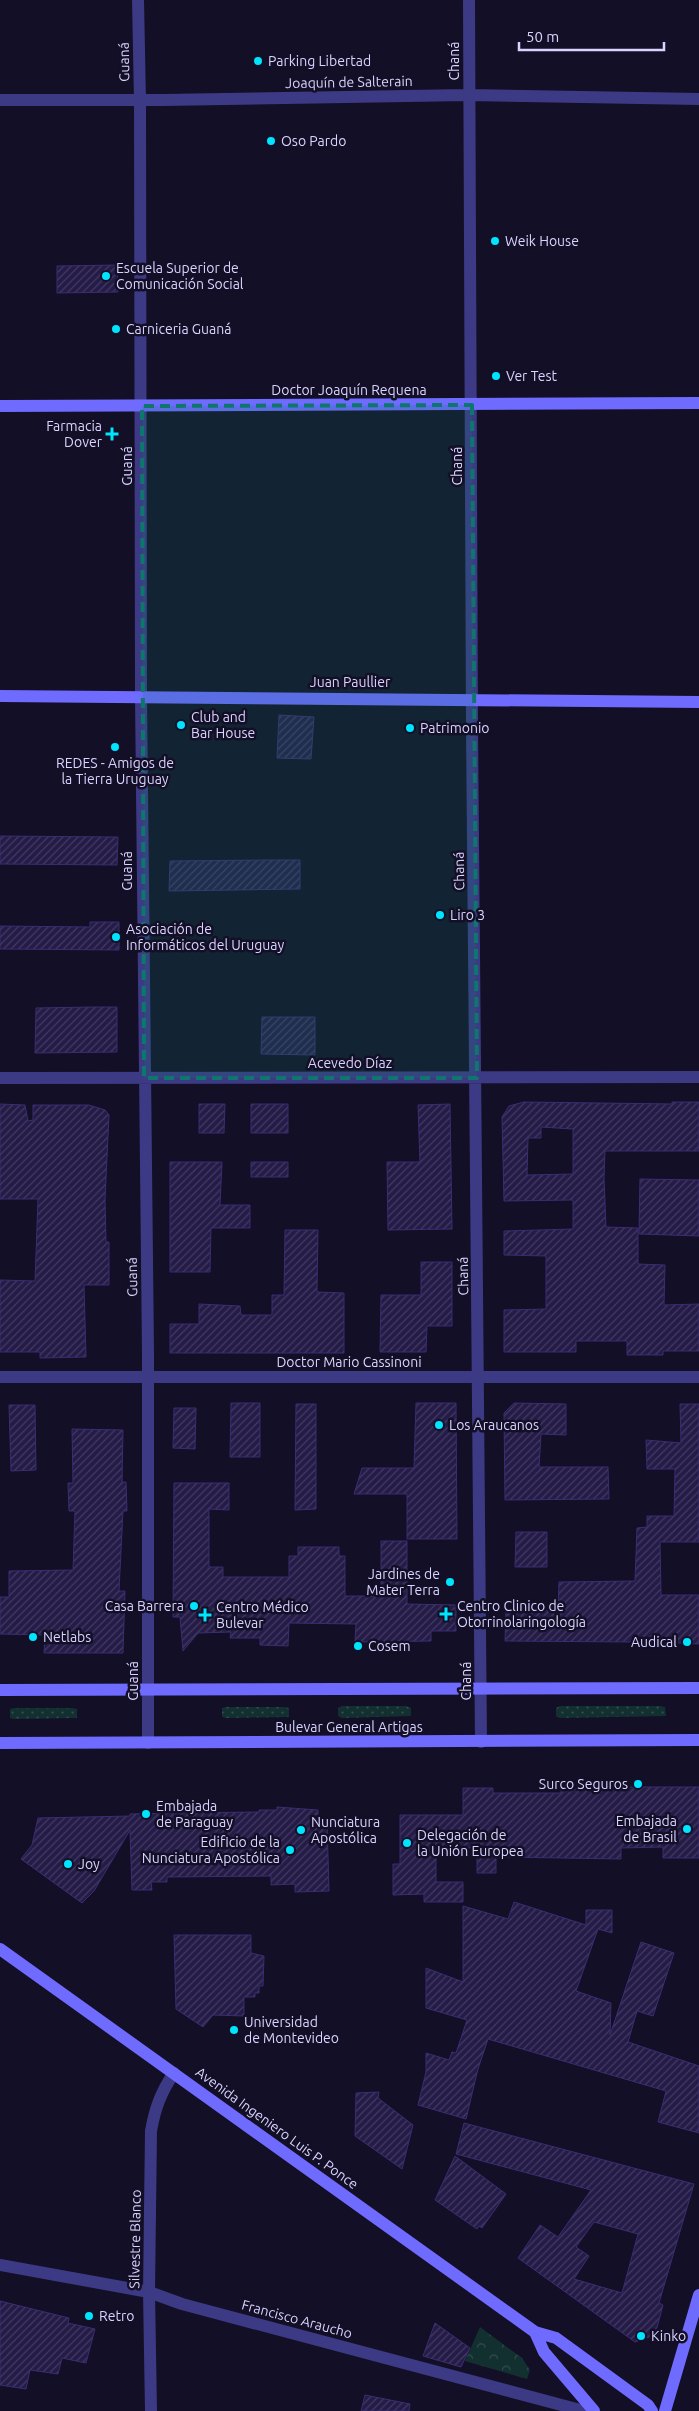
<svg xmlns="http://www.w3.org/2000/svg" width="699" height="2411" font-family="Ubuntu,sans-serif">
  <defs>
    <pattern id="grass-dots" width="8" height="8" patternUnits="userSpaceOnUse" patternTransform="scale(1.25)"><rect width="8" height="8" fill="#12302f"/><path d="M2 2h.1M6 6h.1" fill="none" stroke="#344d4e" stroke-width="1.8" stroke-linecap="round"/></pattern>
    <pattern id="park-crowns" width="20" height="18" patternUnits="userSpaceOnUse" patternTransform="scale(1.25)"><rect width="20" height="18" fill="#12302f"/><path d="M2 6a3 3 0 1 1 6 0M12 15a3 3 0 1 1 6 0" fill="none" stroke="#344d4e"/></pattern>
    <pattern id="building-hatch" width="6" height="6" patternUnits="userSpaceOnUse" patternTransform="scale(1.25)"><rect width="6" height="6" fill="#241b47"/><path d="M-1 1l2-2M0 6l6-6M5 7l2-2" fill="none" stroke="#433b63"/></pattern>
  </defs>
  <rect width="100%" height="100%" fill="#130f26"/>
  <path fill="url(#grass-dots)" d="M342,1706H406L411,1708V1716L342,1718L338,1716V1708Z
    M560,1706H660L665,1707L666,1716L560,1718L556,1716V1708Z
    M226,1707H284L289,1708V1717L226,1718L222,1717V1708Z
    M14,1708H72L77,1709V1718L14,1719L10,1718V1709Z"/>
  <path fill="url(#park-crowns)" d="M480,2327L522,2358L530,2370L527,2379L465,2361Z"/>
  <path fill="url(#building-hatch)" stroke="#3b2d73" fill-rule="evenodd" d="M117,265L118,292L57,293V266Z
    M279,715L314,717L311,759L277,758Z
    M0,836L118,837L117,865L0,864Z
    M266,860H300V889L169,891L170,861Z
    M90,922H119V950L0,949V926L90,927Z
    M91,1007H117V1052L35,1053L36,1008Z
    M262,1017H315V1055L261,1054Z
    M524,1102L672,1104V1102H699V1151H605L604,1178L606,1227L638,1228V1264L665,1265L664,1305L699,1304V1351H663V1355H627V1341H576V1352H504V1310L546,1309V1256L504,1255V1231L573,1229V1200L504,1201L502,1117L509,1106ZM541,1127L573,1129V1174L527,1175L528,1138H541Z
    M0,1104L25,1105L28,1121L33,1120V1105H89L105,1110L109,1115L105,1200L106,1242H109V1285H84L86,1357L40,1358V1352H0V1280L35,1281L38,1199H0Z
    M199,1104H225L224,1133H199Z
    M251,1104H288V1133H251Z
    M450,1104L452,1229L388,1230L387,1162H420L418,1105Z
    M170,1162H222L220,1205H250V1228H211L210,1272H170Z
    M251,1162H288V1177H251Z
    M640,1179L699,1180V1236L639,1234Z
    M285,1230H318L317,1292L344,1293V1353H170V1324H199V1304L240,1306L241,1315H272V1295H284Z
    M421,1262H452V1326H427L426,1352H380L381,1295H421Z
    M231,1403H260V1457H230Z
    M416,1403H456L457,1539H407V1494H354L362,1468H414Z
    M514,1403L566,1404V1435L541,1434L539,1467H608L609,1499L505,1500L504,1413Z
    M296,1404H316V1509L295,1510Z
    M680,1404H699V1542H660L661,1595H699V1644L662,1642L657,1647L630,1642L505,1641L506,1610L558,1611L559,1582L635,1581L637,1528L647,1527V1516H674L675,1469H647L646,1440L681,1443Z
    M9,1405H35L36,1470L11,1471Z
    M174,1408H196L195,1449L173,1448Z
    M72,1429L123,1430L122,1482H126L127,1511H123L119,1591H125L123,1653H44L45,1635L0,1634V1597H9V1571L73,1570L75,1511H69L68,1483H73Z
    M174,1483H229V1510L209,1509V1567H223V1577H289V1556H298V1547H339V1556H345V1596H381V1541H407V1604L456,1605V1631H431V1641L355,1642L356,1624L289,1623L288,1646L260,1645V1638H230L231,1632L198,1633L183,1651L180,1617H173Z
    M516,1532H547V1567H515Z
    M577,1782H597L599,1787H699V1858H663V1847L621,1848V1859L502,1857L496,1858V1873H477V1848H436V1882H463V1902H424V1894L393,1895V1864H400V1815H463V1788H493V1793H561V1789H577Z
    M277,1807L318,1810V1822H327L329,1891L295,1892V1884L271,1885V1876L167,1877V1882H151L152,1890H132L130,1830L94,1891L82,1903L21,1859L32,1845L38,1818L130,1816V1814L173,1813L259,1812V1810H277Z
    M514,1902L586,1925V1910H612V1933L598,1929L576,1991L611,2003L610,2035L641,1942L674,1953L653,2016L637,2011L628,2042L699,2066V2133L658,2122L666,2091L488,2039L478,2069L466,2119L418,2105L426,2072V2053L449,2060L452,2052L456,2053L467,2020L426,2008V1968L463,1982V1906L508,1919Z
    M174,1935H251V1953L264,1956L263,1986H259V1993H255V1997H244V2016L213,2015L203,2027L176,2009Z
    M379,2092L378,2098L413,2125L402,2169L355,2136L356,2093Z
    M464,2123L694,2184L659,2303L663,2305L655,2335L635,2342L518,2258L540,2225L558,2237L591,2190L456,2154ZM594,2222L638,2234L622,2293L574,2279L589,2256L576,2247Z
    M455,2156L506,2194L482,2228L479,2226L477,2229L435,2200Z
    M0,2301L69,2318L68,2323L95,2329L86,2363L62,2358L58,2374L30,2370L26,2389L0,2385Z
    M435,2323L470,2348L461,2367L423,2356Z
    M365,2395L410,2404L409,2411H361Z"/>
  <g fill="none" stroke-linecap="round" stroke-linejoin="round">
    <path stroke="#3d3a85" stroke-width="12" d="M138,0L140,101L141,696L148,1353V1743
      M469,0L472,727L481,1742
      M0,100H163L468,95L699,99
      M0,1078L699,1077
      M0,1377H699
      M0,2265L149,2292L182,2304L584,2411
      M151,2411L149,2292L151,2131C155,2108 161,2092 174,2073"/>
    <path stroke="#6f6bff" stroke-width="12" d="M0,406L699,403
      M0,696L699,702
      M0,1690L699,1688
      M0,1743L699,1740
      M0,1949L535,2332L556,2338L648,2405L652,2411
      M535,2332L544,2352L594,2411
      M665,2411L699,2295"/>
  </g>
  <path fill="#0f766e" fill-opacity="0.2" stroke="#0f766e" stroke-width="4" stroke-dasharray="10 6" stroke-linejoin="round" d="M472,405L477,1078H144L142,406Z"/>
  <g fill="#00e5ff" stroke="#130f26" stroke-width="2">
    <circle cx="258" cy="61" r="5"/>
    <circle cx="271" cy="141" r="5"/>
    <circle cx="495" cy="241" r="5"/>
    <circle cx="106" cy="276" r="5"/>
    <circle cx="116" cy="329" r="5"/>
    <circle cx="496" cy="376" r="5"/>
    <path d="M109.5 426.5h5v5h5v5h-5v5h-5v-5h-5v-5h5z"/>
    <circle cx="181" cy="725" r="5"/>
    <circle cx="410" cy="728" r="5"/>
    <circle cx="115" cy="747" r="5"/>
    <circle cx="440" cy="915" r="5"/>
    <circle cx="116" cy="937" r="5"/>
    <circle cx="439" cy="1425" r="5"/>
    <circle cx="450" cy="1582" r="5"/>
    <circle cx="194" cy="1606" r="5"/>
    <path d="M443.5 1606.5h5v5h5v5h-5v5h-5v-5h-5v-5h5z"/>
    <path d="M202.5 1607.5h5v5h5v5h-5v5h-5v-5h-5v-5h5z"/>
    <circle cx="33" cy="1637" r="5"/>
    <circle cx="687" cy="1642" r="5"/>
    <circle cx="358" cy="1646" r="5"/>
    <circle cx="638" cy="1784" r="5"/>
    <circle cx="146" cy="1814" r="5"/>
    <circle cx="687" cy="1829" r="5"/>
    <circle cx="301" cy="1830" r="5"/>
    <circle cx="407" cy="1843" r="5"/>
    <circle cx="290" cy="1850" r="5"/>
    <circle cx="68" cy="1864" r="5"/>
    <circle cx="234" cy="2030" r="5"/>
    <circle cx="89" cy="2316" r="5"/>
    <circle cx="641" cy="2336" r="5"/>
  </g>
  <g text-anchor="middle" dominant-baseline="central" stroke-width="5" stroke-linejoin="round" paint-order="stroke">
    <g font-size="14" fill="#d9d4ff" stroke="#130f26" text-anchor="start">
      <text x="268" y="61">Parking Libertad</text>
      <text x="281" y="141">Oso Pardo</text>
      <text x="505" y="241">Weik House</text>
      <text x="116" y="268">Escuela Superior de<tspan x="116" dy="16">Comunicación Social</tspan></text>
      <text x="126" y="329">Carniceria Guaná</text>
      <text x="506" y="376">Ver Test</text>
      <text x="102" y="426" text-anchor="end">Farmacia<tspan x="102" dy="16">Dover</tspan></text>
      <text x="191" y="717">Club and<tspan x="191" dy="16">Bar House</tspan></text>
      <text x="420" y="728">Patrimonio</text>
      <text x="115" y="763" text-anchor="middle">REDES - Amigos de<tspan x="115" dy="16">la Tierra Uruguay</tspan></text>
      <text x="450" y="915">Liro 3</text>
      <text x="126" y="929">Asociación de<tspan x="126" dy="16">Informáticos del Uruguay</tspan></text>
      <text x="449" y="1425">Los Araucanos</text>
      <text x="440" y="1574" text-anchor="end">Jardines de<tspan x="440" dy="16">Mater Terra</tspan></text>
      <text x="184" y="1606" text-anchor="end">Casa Barrera</text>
      <text x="457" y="1606">Centro Clinico de<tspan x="457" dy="16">Otorrinolaringología</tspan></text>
      <text x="216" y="1607">Centro Médico<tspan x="216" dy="16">Bulevar</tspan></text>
      <text x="43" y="1637">Netlabs</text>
      <text x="677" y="1642" text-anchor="end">Audical</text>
      <text x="368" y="1646">Cosem</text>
      <text x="628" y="1784" text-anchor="end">Surco Seguros</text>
      <text x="156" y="1806">Embajada<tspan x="156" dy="16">de Paraguay</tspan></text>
      <text x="677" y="1821" text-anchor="end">Embajada<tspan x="677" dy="16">de Brasil</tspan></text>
      <text x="311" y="1822">Nunciatura<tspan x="311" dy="16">Apostólica</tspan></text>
      <text x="417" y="1835">Delegación de<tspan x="417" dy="16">la Unión Europea</tspan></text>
      <text x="280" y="1842" text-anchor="end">Edificio de la<tspan x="280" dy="16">Nunciatura Apostólica</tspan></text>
      <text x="78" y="1864">Joy</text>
      <text x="244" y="2022">Universidad<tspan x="244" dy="16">de Montevideo</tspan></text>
      <text x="99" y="2316">Retro</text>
      <text x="651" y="2336">Kinko</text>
    </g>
    <g font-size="14" fill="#d9d4ff" stroke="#130f26">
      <text transform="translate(454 61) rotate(-90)">Chaná</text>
      <text transform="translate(124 62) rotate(-91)">Guaná</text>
      <text transform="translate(349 82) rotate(-1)">Joaquín de Salterain</text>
      <text x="349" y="390">Doctor Joaquín Requena</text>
      <text transform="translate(127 466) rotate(-90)">Guaná</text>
      <text transform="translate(457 466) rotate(-90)">Chaná</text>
      <text x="350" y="682">Juan Paullier</text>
      <text transform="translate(127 871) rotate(-90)">Guaná</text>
      <text transform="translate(459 871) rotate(-91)">Chaná</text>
      <text x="350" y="1063">Acevedo Díaz</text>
      <text transform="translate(463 1276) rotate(-91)">Chaná</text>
      <text transform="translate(132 1277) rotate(-91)">Guaná</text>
      <text x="349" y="1362">Doctor Mario Cassinoni</text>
      <text transform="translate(133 1681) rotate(-90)">Guaná</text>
      <text transform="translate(466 1681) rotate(-90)">Chaná</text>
      <text x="349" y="1727">Bulevar General Artigas</text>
      <text transform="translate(277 2128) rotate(36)">Avenida Ingeniero Luis P. Ponce</text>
      <text transform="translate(135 2239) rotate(-89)">Silvestre Blanco</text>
      <text transform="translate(297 2319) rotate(15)">Francisco Araucho</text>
    </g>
  </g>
  <path d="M519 42v8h145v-8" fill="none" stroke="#d9d4ff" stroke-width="2.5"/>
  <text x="526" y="42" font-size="15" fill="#d9d4ff" stroke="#130f26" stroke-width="4" paint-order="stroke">50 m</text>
</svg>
